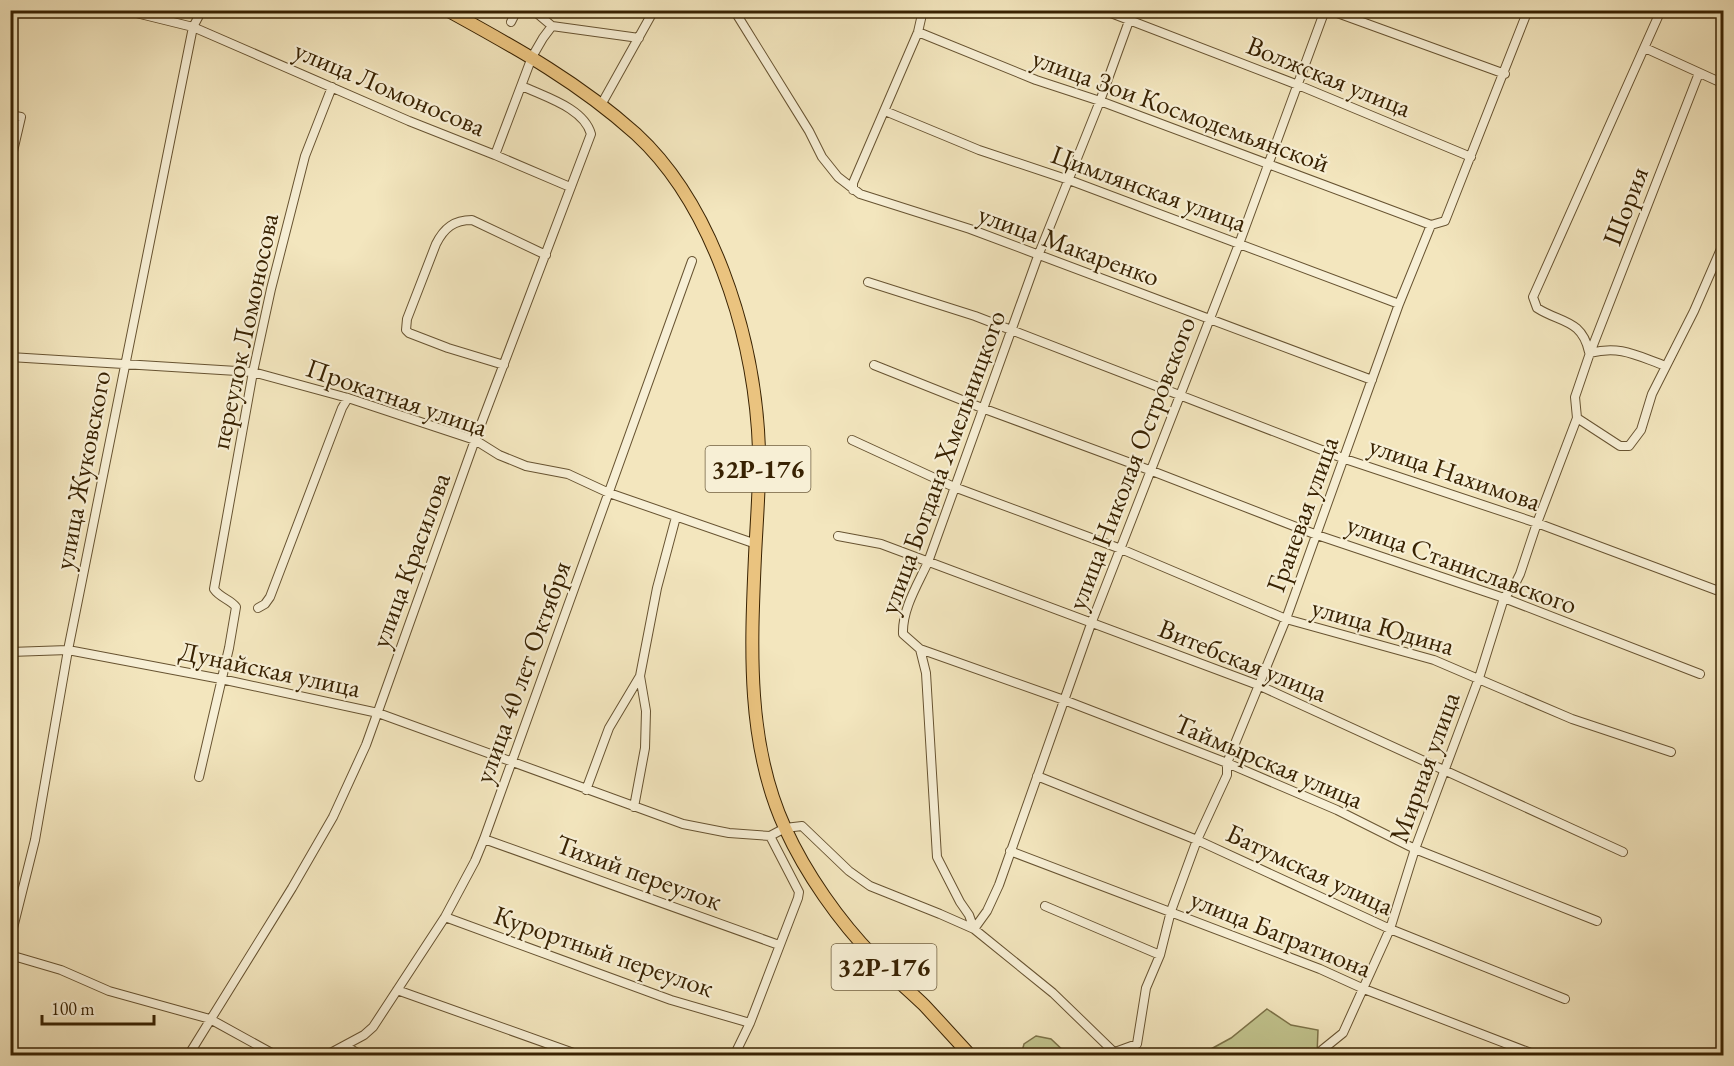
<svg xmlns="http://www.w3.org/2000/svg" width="1734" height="1066" font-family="'EB Garamond',serif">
  <rect width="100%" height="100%" fill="#f3e6be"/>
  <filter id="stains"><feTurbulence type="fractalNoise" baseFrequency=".00333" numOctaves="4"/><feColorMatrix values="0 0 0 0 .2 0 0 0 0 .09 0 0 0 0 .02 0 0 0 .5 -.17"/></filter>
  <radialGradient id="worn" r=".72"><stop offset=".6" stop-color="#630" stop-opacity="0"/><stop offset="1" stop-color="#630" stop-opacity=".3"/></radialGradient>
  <path fill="#c1c38d" stroke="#7c7248" stroke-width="1.5" d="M1267,1009L1291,1025L1318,1030L1317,1055H1200L1231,1038Z
    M1036,1036L1051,1039L1068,1055H1021L1024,1044Z"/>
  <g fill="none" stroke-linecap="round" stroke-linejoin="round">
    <g stroke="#675331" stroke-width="10">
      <path id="street" d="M124,10L193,27L409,121L495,155L570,187
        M533,10L552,26L639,38
        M734,10L809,131L822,157L838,177L860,194L970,229L1372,380
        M1103,10L1298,85L1471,157
        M1329,10L1505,74
        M511,22L517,10
        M918,32L1036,80L1100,101L1431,225
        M1645,48L1724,84
        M601,105L654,10
        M885,111L979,150L1069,180L1399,304
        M10,115L21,117L10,164
        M495,155L532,57L543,38L552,26
        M853,190V183L918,32L923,10
        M868,282L975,316L1345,459L1537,523L1724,593
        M1589,352C1582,319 1560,323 1537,308L1533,297L1661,10
        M1590,353C1621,345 1637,356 1666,366
        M10,357L253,372L348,398L475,440L499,455L526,466L568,474L609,493L756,544
        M504,365L448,348L409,333L406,330L407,319L436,244C444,228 454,220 472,220L546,255
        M874,365L982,408L1152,471L1317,535L1504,598L1700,674
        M1577,418L1620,446H1629L1641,430L1652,394L1694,311L1724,242
        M852,440L954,487L1121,549L1286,619L1434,660L1572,719L1671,752
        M838,536L881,544L1258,685L1623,852
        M258,608L265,604L270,597L342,408L348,398
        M920,649L1064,700L1227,763L1337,810L1415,849L1597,921
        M10,652L68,650L221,679L378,713L683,824L729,833L770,836L785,828L802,826L849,871L870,886L940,914L974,929L1053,993L1118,1056
        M1037,776L1197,840L1390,929L1565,999
        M199,777L229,648L236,607C230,599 220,598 214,589L253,372L271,289L305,156L332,87
        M586,790L609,728L640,676
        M634,807L645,748L646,711L640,676L657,588L676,517
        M484,839L779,945
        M1010,851L1320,969L1364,989L1536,1055
        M1045,906L1160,955
        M445,917L671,1000L750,1023
        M974,929L987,911L999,885L1091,624L1239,244L1325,10
        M974,929L969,915L960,902L937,857L926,673L920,649L903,634C902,609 918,584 928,562L1038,256L1100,101L1133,10
        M10,940L35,840L68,650L193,27L202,10
        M10,955L61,970L109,991L210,1019L277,1056
        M397,990L582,1056
        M345,1046L363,1056
        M1322,1050L1343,1033L1390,929L1415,849L1479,678L1504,598L1515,584L1520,574L1537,523L1577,418L1575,397L1590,353L1699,73
        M1115,1052L1137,1044L1146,988L1160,955L1171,911L1197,840L1227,775V763L1286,619L1399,304L1431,225L1445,221L1528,10
        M188,1056L292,888L333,817L366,745L475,440L591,134C584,108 545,97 522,86
        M325,1056L364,1035L373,1027L445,917L475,861L484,839L692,261
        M734,1056L750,1023L798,898L799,892L770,836"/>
    </g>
    <g stroke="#382202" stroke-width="14">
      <path id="primary" d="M447,10C516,48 577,81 636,134C712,204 751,330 758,430C761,472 757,514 755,556C751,646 746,743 785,828C806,874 839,921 874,957C890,974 907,989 924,1005C940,1022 955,1039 971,1056"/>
    </g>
    <use href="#street" stroke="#f7efd5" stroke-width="8"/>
    <use href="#primary" stroke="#eac37f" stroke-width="12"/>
  </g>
  <g text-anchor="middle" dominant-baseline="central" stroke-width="4.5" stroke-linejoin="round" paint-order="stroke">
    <g fill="#f7efd5" stroke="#716041" stroke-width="1.5">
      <rect x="705.5" y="446" width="105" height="46" rx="4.5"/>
      <rect x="831.5" y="944" width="105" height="46" rx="4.5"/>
    </g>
    <g font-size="26" font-weight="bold" fill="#382202">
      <text x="758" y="469">32Р-176</text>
      <text x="884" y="967">32Р-176</text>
    </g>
    <g font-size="27" fill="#382202" stroke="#f7efd5">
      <text transform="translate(1329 76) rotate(22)">Волжская улица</text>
      <text transform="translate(390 88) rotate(23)">улица Ломоносова</text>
      <text transform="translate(1181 110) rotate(20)">улица Зои Космодемьянской</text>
      <text transform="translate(1149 188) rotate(20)">Цимлянская улица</text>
      <text transform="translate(1625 206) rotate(-69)">Шория</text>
      <text transform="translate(1069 245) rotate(20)">улица Макаренко</text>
      <text transform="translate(244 331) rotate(-78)">переулок Ломоносова</text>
      <text transform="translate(397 397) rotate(19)">Прокатная улица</text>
      <text transform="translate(942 462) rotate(-70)">улица Богдана Хмельницкого</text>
      <text transform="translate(1131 463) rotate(-69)">улица Николая Островского</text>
      <text transform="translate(82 470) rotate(-79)">улица Жуковского</text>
      <text transform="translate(1455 473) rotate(19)">улица Нахимова</text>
      <text transform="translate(1302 514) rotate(-70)">Граневая улица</text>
      <text transform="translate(410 560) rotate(-70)">улица Красилова</text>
      <text transform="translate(1462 564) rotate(20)">улица Станиславского</text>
      <text transform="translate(1383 626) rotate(16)">улица Юдина</text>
      <text transform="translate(1243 660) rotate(22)">Витебская улица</text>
      <text transform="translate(270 669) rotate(12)">Дунайская улица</text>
      <text transform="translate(522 672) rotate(-70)">улица 40 лет Октября</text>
      <text transform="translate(1269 761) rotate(23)">Таймырская улица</text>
      <text transform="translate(1424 767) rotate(-70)">Мирная улица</text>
      <text transform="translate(1310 869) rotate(25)">Батумская улица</text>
      <text transform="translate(639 872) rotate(20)">Тихий переулок</text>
      <text transform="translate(1281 933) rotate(22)">улица Багратиона</text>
      <text transform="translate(604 951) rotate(19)">Курортный переулок</text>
    </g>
  </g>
  <rect width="1734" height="1066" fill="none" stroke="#f3e6be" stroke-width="36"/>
  <rect x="12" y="12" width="1710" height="1042" fill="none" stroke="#382202" stroke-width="3"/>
  <rect x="18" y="18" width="1698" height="1030" fill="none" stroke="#382202" stroke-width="1.5"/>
  <path d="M42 1015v9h112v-9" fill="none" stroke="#382202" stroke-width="3"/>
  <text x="51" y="1015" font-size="18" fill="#382202" stroke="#f7efd5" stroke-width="4.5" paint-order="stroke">100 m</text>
  <rect width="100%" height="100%" filter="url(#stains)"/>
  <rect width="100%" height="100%" fill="url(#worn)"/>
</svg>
